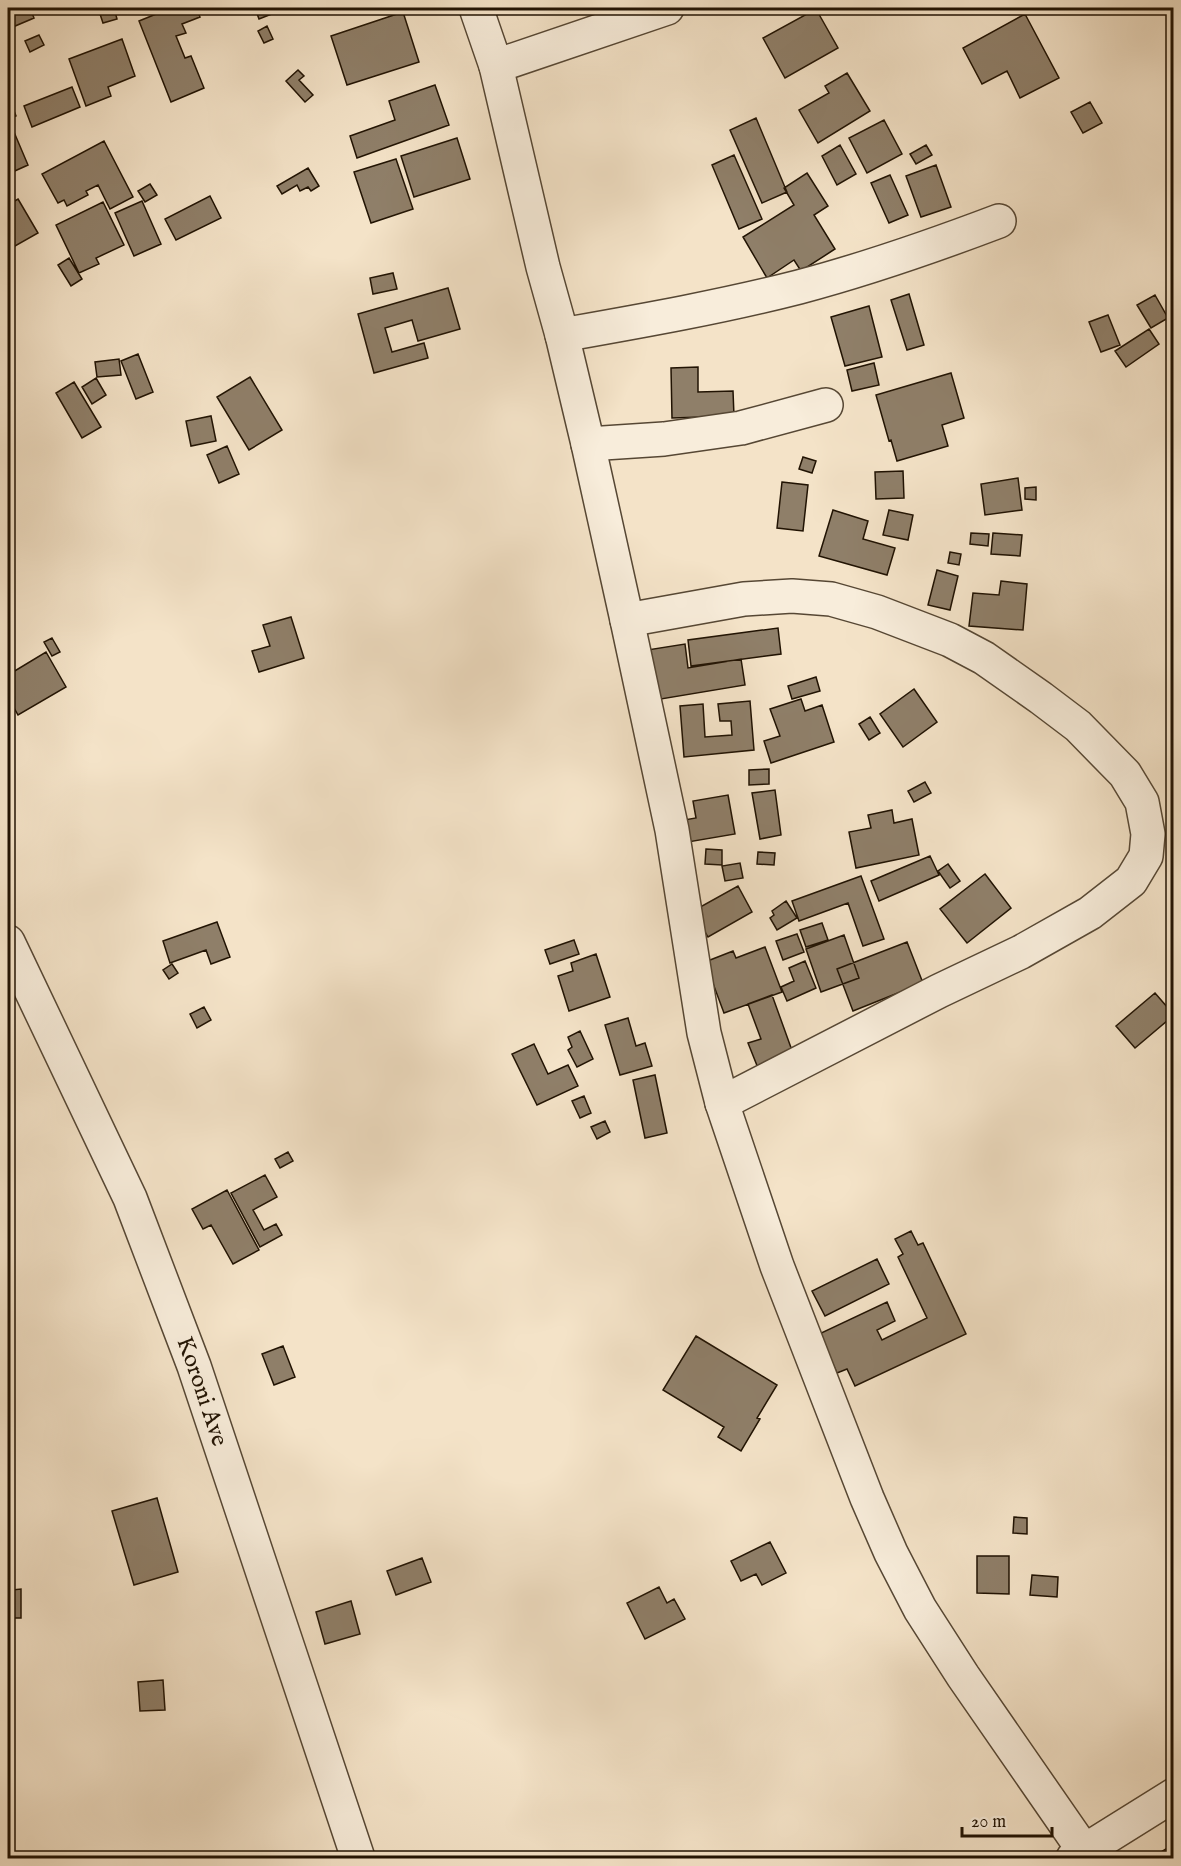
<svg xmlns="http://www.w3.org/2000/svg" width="1181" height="1866" font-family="'IM FELL English',serif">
  <rect width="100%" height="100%" fill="#f4e3c8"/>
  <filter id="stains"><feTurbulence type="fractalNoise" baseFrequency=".00333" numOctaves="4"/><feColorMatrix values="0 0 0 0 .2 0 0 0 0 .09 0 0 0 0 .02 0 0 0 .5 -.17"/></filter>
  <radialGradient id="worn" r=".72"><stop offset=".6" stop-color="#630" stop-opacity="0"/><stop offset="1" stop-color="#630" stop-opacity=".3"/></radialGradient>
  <path fill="#8f7f69" stroke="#211303" stroke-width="1.5" d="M8,8H30L34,18L8,29Z
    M98,8H114L117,19L103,23Z
    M171,8H196L200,17L182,24L186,33L176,36L185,58L191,56L204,88L171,102L139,21Z
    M255,8H287L259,19Z
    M816,9L838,48L785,78L763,38Z
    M403,12L419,62L347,85L331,36Z
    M1025,14L1059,78L1020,98L1007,71L982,84L963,48Z
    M267,26L273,39L264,43L258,31Z
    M39,35L44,45L30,52L25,41Z
    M122,39L135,76L108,87L111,96L86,106L69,59Z
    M298,70L304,76L299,80L313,95L305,102L286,81Z
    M847,73L870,111L818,143L799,110L829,93L825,86Z
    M435,85L449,125L357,158L350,136L395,120L389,101Z
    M72,87L80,107L32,127L24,106Z
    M1090,102L1102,123L1083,133L1071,112Z
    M12,106L16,116L8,120V108Z
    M756,118L787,192L762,203L730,130Z
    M884,120L902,154L867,173L849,138Z
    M11,125L28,165L8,174V127Z
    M457,138L470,179L414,197L401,156Z
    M104,141L133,197L110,209L98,185L86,191L88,195L67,206L64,200L58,203L42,174Z
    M840,145L856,174L837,185L822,156Z
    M926,145L932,155L916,164L910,154Z
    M734,155L762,219L739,229L712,165Z
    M396,159L413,209L371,223L354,172Z
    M936,165L951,207L921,217L906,176Z
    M308,168L319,186L311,191L308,187L300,191L297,185L282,194L277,186Z
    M807,173L828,206L814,215L835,249L801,271L794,260L767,278L743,237L794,205L784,188Z
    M890,175L908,215L889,223L871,183Z
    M150,184L157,195L145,202L138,191Z
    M210,196L221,218L176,240L165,219Z
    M18,199L38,233L8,250V205Z
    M142,201L161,244L134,256L115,213Z
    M103,202L124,245L96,258L99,264L79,273L56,225Z
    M69,258L82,279L71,286L58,265Z
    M393,273L397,289L373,294L370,278Z
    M448,288L460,329L418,341L412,320L385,328L392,352L424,343L428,358L374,373L358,314Z
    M909,294L924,345L907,350L891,300Z
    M1155,295L1168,318L1151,328L1137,305Z
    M869,306L882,357L845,366L831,317Z
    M1108,315L1120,345L1101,352L1089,322Z
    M1149,329L1159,344L1126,367L1115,351Z
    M138,354L153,392L136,399L121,361Z
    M119,359L121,375L97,377L95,362Z
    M874,363L879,385L852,391L847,370Z
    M698,367V392L733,391L734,416L672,418L671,368Z
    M951,373L964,418L942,425L948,446L897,461L891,440L889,441L876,395Z
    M250,377L282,430L249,450L217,397Z
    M96,378L106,395L92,404L82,387Z
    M74,382L101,427L82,438L56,393Z
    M211,416L216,441L191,446L186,421Z
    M227,446L239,474L219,483L207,455Z
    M803,457L816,461L812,473L799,469Z
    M903,471L904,498L876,499L875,472Z
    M1018,478L1022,510L985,515L981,484Z
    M782,482L808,485L803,531L777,528Z
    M1036,487V500L1025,499V488Z
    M833,510L868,521L863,539L895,548L887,575L819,556Z
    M889,510L913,515L908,540L883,535Z
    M971,533L989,534L988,546L970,544Z
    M993,533L1022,535L1020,556L991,554Z
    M950,552L961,554L959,565L948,563Z
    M937,570L958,576L950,610L928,605Z
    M1001,581L1027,584L1023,630L969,626L973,593L999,595Z
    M291,617L304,658L259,672L252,651L270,646L263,625Z
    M778,628L781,654L691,666L688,640Z
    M52,638L60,652L52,656L44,642Z
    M685,644L688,668L741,659L745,685L655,700L647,650Z
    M46,652L66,687L18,715L8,697V675Z
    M816,677L820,691L792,699L788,686Z
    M914,689L937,722L903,747L880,714Z
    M801,699L805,711L822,705L834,742L771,763L764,741L780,736L770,709Z
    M750,701L754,750L684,757L680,706L703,704L705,737L732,735L731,721H720L718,704Z
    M870,717L880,733L869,740L859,724Z
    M769,769V784L749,785V770Z
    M925,782L931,793L914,802L908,791Z
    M775,790L781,835L760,839L752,793Z
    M728,795L735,834L688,842L684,820L696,818L693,801Z
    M892,810L894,823L912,819L919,855L856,868L849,832L871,828L868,815Z
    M706,849L722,850V865L705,864Z
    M758,852L775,853L774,865L757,864Z
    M930,856L939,875L879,901L871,881Z
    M740,863L743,878L725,881L722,866Z
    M948,864L960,881L950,888L938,871Z
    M985,874L1011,908L967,943L940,909Z
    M861,876L884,939L863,946L848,903L799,921L792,901Z
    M738,886L752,912L708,937L693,911Z
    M786,901L797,918L777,930L770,918L774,915L772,911Z
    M217,922L230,957L211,964L206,950L170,963L163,941Z
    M822,923L828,940L806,947L800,930Z
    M797,934L804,952L783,960L776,941Z
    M844,935L859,978L821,992L806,949Z
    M574,940L579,954L550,964L545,950Z
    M907,942L923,983L853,1011L837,969Z
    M765,947L782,992L724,1013L705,962L733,951L736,958Z
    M596,954L610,997L569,1011L558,976L573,971L571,963Z
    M805,961L816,988L787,1001L781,987L794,981L789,968Z
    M172,964L178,973L169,979L163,970Z
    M1155,993L1174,1015L1135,1048L1116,1026Z
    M772,995L794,1056L758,1068L748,1043L761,1039L748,1004Z
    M204,1007L211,1020L197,1028L190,1014Z
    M628,1018L636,1046L645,1043L652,1066L620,1075L605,1025Z
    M580,1031L593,1059L577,1067L568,1050L572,1047L568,1037Z
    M534,1044L548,1074L568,1065L578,1086L537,1105L512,1054Z
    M655,1075L667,1133L645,1138L633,1080Z
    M584,1096L591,1113L580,1118L572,1101Z
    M605,1121L610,1132L597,1139L591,1127Z
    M288,1152L293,1161L280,1168L275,1159Z
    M265,1175L277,1197L253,1210L264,1230L276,1224L282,1235L260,1247L231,1193Z
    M227,1190L259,1250L233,1264L211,1225L203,1229L192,1209Z
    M911,1231L918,1245L923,1243L966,1334L855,1386L847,1369L837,1373L819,1334L887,1302L895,1321L877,1330L882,1340L927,1318L898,1257L903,1254L895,1239Z
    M877,1259L889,1284L825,1316L812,1291Z
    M696,1336L777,1385L757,1418L760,1419L741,1451L718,1437L724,1427L663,1390Z
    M283,1346L295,1377L274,1385L262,1354Z
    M157,1498L178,1572L134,1585L112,1511Z
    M1014,1517L1027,1518V1534L1013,1533Z
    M770,1542L786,1573L762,1585L756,1574L741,1581L731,1561Z
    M977,1556H1009V1594L977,1593Z
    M422,1558L431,1582L396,1595L387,1571Z
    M12,1574V1590L21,1589V1618H8V1575Z
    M1032,1575L1058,1577L1057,1597L1030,1595Z
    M659,1587L667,1603L674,1599L685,1619L645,1639L627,1603Z
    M351,1601L360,1634L325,1644L316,1612Z
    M163,1680L165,1710L140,1711L138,1682Z
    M1174,1844V1858H1151Z"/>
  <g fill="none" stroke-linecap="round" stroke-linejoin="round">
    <g stroke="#564734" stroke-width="36">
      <g id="minor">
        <path d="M476,8L496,66L543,267L562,335L588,444L627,620L672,830L704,1033L722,1103L777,1266L867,1498L891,1553L920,1609L963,1676L1089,1858"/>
        <path d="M496,66L667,8"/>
        <path d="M562,335C641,321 721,307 799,287C867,269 933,246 999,221"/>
        <path d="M588,444L664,439L741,428L826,405"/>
        <path d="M627,620L744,599L792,596L831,599L877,612L950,640L984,658L1041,698L1078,726L1125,774L1142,802L1148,834L1146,856L1131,881L1090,913L1021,952L939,991L722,1103"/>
        <path id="s1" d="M8,942L130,1198L194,1366L358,1858"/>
        <path d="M1073,1858L1174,1795"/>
      </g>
    </g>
    <use href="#minor" stroke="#f8eddb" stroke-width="33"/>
  </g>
  <g text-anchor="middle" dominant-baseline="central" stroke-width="6" stroke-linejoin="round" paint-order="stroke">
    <g font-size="24" fill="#211303" stroke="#f8eddb">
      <text stroke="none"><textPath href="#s1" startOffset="490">Koroni Ave</textPath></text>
    </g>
  </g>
  <rect width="1181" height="1866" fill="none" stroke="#f4e3c8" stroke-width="30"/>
  <rect x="9" y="9" width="1163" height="1848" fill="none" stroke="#211303" stroke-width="3"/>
  <rect x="15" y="15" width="1151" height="1836" fill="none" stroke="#211303" stroke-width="1.5"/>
  <path d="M962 1827v9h90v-9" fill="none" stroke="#211303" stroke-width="3"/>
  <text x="971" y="1827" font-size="18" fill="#211303" stroke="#f8eddb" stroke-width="4.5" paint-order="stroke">20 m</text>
  <rect width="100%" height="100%" filter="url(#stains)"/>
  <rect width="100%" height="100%" fill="url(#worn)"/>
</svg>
